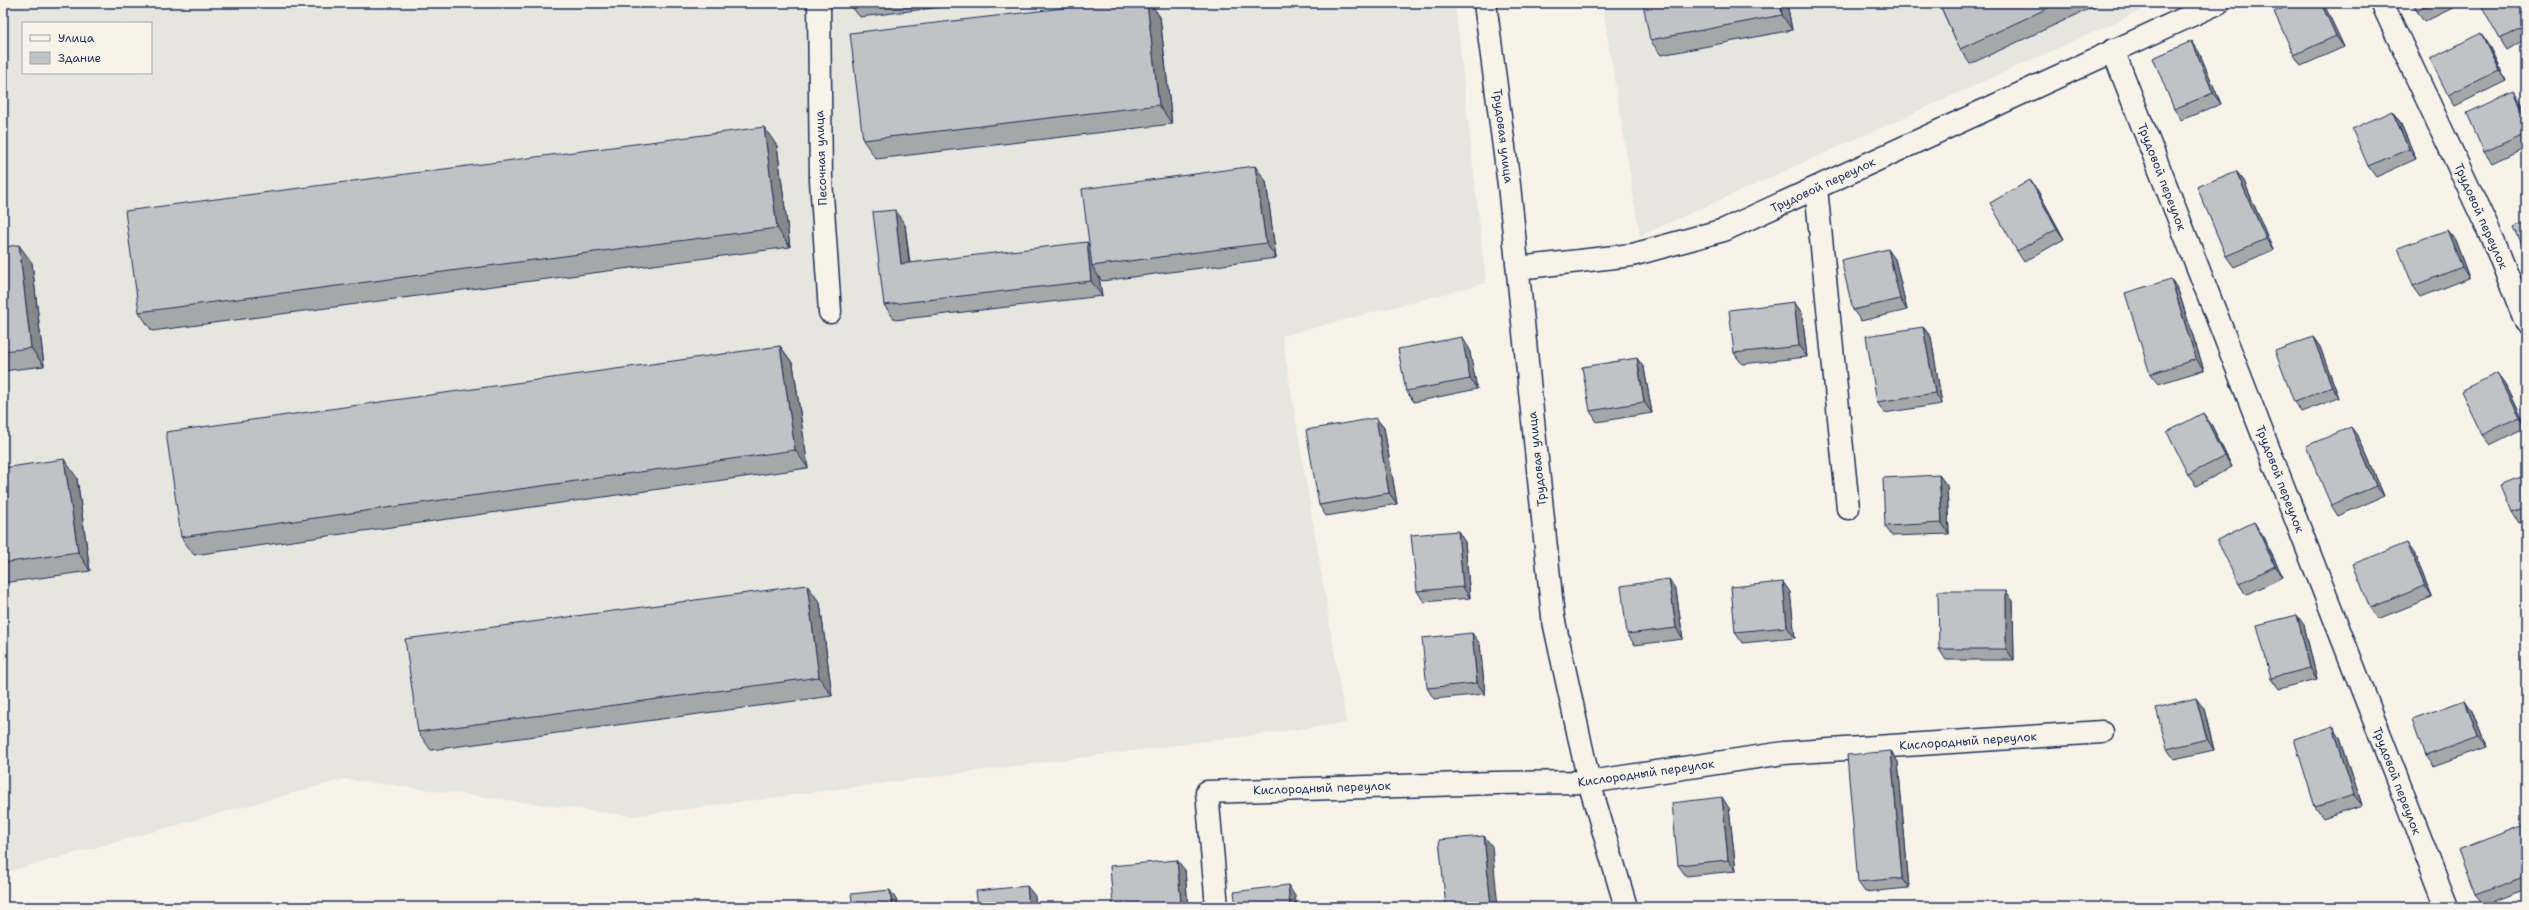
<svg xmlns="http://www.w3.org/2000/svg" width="2529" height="910" font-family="'Shantell Sans',sans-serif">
  <rect width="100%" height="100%" fill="#f7f3e8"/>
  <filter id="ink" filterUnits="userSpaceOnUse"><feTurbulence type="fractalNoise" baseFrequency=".025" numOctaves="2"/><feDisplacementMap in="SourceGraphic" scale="8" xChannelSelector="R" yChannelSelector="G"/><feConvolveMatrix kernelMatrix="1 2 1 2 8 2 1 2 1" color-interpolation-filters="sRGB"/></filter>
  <g filter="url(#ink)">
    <path fill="#e6e5de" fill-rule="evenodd" d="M3,3H1455L1486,283L1282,336L1346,723L632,816L344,779L3,873ZM23,23H151V73H23Z
      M1602,3H2158L1640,236Z"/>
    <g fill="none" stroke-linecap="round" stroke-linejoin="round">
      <g stroke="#1b2f5e" stroke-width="25">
        <path id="minor" d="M819,3L821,180L830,312
          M1485,3L1509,185L1553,617L1589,782L1626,907
          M2382,3L2494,242L2526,322
          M2113,50L2447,907
          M1816,188L1848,508
          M1518,268L1632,255L1724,230L2218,3
          M1217,907L1207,792L1494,783L1589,782L1784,753L2102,732"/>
      </g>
      <use href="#minor" stroke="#f7f3e8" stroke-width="22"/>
    </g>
    <path fill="#a5a8a9" stroke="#1b2f5e" d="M852,3H950V6L860,17L852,7Z
      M1107,3H1150L1160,17L1172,124L876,159L863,140Z
      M1787,3L1792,30L1661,55L1650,40Z
      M1939,3H2102L1970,64L1960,49Z
      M2295,3H2323L2344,47L2301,66L2294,55Z
      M2413,3H2463L2424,22L2417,11Z
      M2526,3V39L2507,50L2500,39Z
      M2481,33L2488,44L2506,81L2455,106L2448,95Z
      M2199,52L2221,104L2181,120L2174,109Z
      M2521,102L2526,113V147L2492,163L2484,152Z
      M2392,111L2400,122L2416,159L2376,177L2368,166Z
      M777,146L790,247L152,331L139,312Z
      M2236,171L2244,181L2273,250L2234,267L2226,256Z
      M2030,180L2038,191L2064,239L2024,262L2017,251Z
      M1266,181L1276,258L1102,281L1099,277L1102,296L895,320L884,305L905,225L910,263L1089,246Z
      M2455,240L2469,278L2421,297L2413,286Z
      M3,247L32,263L44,366L3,371Z
      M1895,259L1907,310L1861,321L1853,310Z
      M2171,279L2178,290L2204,370L2158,384L2150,374Z
      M1794,302L1802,313L1807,357L1742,364L1734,353Z
      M1923,327L1931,337L1942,404L1884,413L1877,402Z
      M2313,337L2320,347L2339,398L2301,412L2294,402Z
      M780,346L793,364L808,468L194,555L181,537Z
      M1469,348L1477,389L1414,402L1406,391Z
      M1644,368L1652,413L1597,422L1590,411Z
      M2497,373L2505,384L2526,427L2490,445L2482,435Z
      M1376,418L1384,428L1397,504L1326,516L1319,505Z
      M2211,424L2232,467L2196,486L2188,475Z
      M2359,438L2384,496L2338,516L2331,505Z
      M3,468L77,478L90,571L3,583Z
      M1939,475L1947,486L1949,534L1892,536L1885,526Z
      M2526,475V520L2519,523L2512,512Z
      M2261,533L2283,577L2246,595L2239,584Z
      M1465,542L1470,598L1424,602L1417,591Z
      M2414,553L2432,597L2378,619L2370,608Z
      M1669,579L1676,590L1683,639L1635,645L1627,634Z
      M1790,592L1795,638L1742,643L1735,632Z
      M2013,601L2014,660H1946L1939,649Z
      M820,603L832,696L431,750L418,732Z
      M2304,625L2317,679L2279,689L2271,678Z
      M1480,644L1485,694L1434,699L1427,688Z
      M2204,709L2214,750L2174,759L2167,749Z
      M2472,710L2486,747L2433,766L2425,756Z
      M2333,726L2340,737L2362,805L2323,818L2315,807Z
      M1891,751L1898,762L1909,888L1865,892L1858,882Z
      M1729,808L1736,871L1686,876L1678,865Z
      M2526,824V889L2483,905L2475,895Z
      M1185,870L1188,907H1113Z"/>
    <path fill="#86888a" stroke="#1b2f5e" d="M1147,3H1150L1160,17L1172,124L1159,105Z
      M1780,3H1787L1792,30L1782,15Z
      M2321,3H2323L2324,4L2344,47L2336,36Z
      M2481,33L2488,44L2506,81L2499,70Z
      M2192,41L2199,52L2221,104L2213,93Z
      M2514,91L2521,102L2526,113V119Z
      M2392,111L2400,122L2416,159L2409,149Z
      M764,127L777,146L790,247L777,228Z
      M1255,166L1266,181L1276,258L1266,243Z
      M2236,171L2244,181L2273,250L2266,239Z
      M2030,180L2038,191L2064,239L2057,229Z
      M895,210L905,225L911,279L901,264Z
      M2447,230L2455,240L2469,278L2462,267Z
      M1087,242L1097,257L1092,266L1099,277L1102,296L1091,281Z
      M19,245L32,263L44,366L31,348Z
      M1888,249L1895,259L1907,310L1900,299Z
      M2171,279L2178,290L2204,370L2196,359Z
      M1794,302L1802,313L1807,357L1799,346Z
      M1923,327L1931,337L1942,404L1935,393Z
      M1462,337L1469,348L1477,389L1470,379Z
      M2313,337L2320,347L2339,398L2332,387Z
      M780,346L793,364L808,468L795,450Z
      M1637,358L1644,368L1652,413L1644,402Z
      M2497,373L2505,384L2526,427L2519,417Z
      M2203,413L2211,424L2232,467L2225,456Z
      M1376,418L1384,428L1397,504L1389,493Z
      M2351,427L2359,438L2384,496L2376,486Z
      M64,459L77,478L90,571L78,552Z
      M1939,475L1947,486L1949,534L1942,523Z
      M2254,522L2261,533L2283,577L2275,566Z
      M1458,531L1465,542L1470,598L1463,587Z
      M2407,543L2414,553L2432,597L2425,586Z
      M1669,579L1676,590L1683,639L1676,628Z
      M1783,582L1790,592L1795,638L1787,627Z
      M807,585L820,603L832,696L819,677Z
      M2006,591L2013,601L2014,660L2006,649Z
      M2297,615L2304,625L2317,679L2310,668Z
      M1472,633L1480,644L1485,694L1477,683Z
      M2196,698L2204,709L2214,750L2207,739Z
      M2465,700L2472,710L2486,747L2478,737Z
      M2333,726L2340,737L2362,805L2354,795Z
      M1891,751L1898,762L1909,888L1902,878Z
      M1722,797L1729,808L1736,871L1728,860Z
      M1484,836L1492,846L1498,907H1491Z
      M1177,860L1185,870L1188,907H1184L1181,903Z
      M1288,885L1295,896L1297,907H1290Z
      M1027,886L1035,896L1036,907H1029Z
      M890,890L897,901L898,907H892Z"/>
    <path fill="#c0c3c5" stroke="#1b2f5e" d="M852,3H882L852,7Z
      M1107,3H1147L1159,105L863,140L850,33Z
      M1643,3H1780L1782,15L1650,40Z
      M1939,3H2059L1960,49Z
      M2295,3H2321L2336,36L2294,55L2274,12Z
      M2413,3H2433L2417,11Z
      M2480,3H2526V25L2500,39Z
      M2481,33L2499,70L2448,95L2430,59Z
      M2192,41L2213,93L2174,109L2153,58Z
      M2514,91L2526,119V133L2484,152L2467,113Z
      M2392,111L2409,149L2368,166L2352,129Z
      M764,127L777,228L139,312L125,211Z
      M1255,166L1266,243L1092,266L1082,189Z
      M2236,171L2266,239L2226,256L2197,187Z
      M2030,180L2057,229L2017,251L1990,203Z
      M895,210L901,264L1087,242L1091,281L884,305L873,212Z
      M2526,221V253L2514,227Z
      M2447,230L2462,267L2413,286L2398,248Z
      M19,245L31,348L3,351V247Z
      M1888,249L1900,299L1853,310L1841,260Z
      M2171,279L2196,359L2150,374L2125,293Z
      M1794,302L1799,346L1734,353L1729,310Z
      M1923,327L1935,393L1877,402L1866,336Z
      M1462,337L1470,379L1406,391L1398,349Z
      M2313,337L2332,387L2294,402L2275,351Z
      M780,346L795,450L181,537L166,432Z
      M1637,358L1644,402L1590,411L1582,367Z
      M2497,373L2519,417L2482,435L2461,391Z
      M2203,413L2225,456L2188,475L2167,432Z
      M1376,418L1389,493L1319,505L1306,430Z
      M2351,427L2376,486L2331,505L2306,446Z
      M64,459L78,552L3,563V468Z
      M1939,475L1942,523L1885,526L1883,478Z
      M2526,475V507L2512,512L2501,485Z
      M2254,522L2275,566L2239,584L2217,540Z
      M1458,531L1463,587L1417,591L1411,535Z
      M2407,543L2425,586L2370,608L2353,564Z
      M1669,579L1676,628L1627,634L1621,586Z
      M1783,582L1787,627L1735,632L1731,587Z
      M807,585L819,677L418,732L405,639Z
      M1938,591H2006V649H1939Z
      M2297,615L2310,668L2271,678L2257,625Z
      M1472,633L1477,683L1427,688L1422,638Z
      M2196,698L2207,739L2167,749L2156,708Z
      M2465,700L2478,737L2425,756L2412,719Z
      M2333,726L2354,795L2315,807L2294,739Z
      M1891,751L1902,878L1858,882L1847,755Z
      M1722,797L1728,860L1678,865L1672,803Z
      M2526,824V876L2475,895L2458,850Z
      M1484,836L1491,907H1446L1439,840Z
      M1177,860L1181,903L1131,907H1113L1110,866Z
      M1288,885L1290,907H1236L1234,892Z
      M1027,886L1029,907H978L976,891Z
      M890,890L892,907H853L851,894Z"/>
  </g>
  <g text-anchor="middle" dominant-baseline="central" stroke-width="4" stroke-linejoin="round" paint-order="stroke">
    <g font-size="12" fill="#1b2f5e" stroke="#f7f3e8">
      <text transform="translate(1503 136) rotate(83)">Трудовая улица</text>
      <text transform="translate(821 158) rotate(-92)">Песочная улица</text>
      <text transform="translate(2162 177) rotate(69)">Трудовой переулок</text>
      <text transform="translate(1823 185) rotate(-25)">Трудовой переулок</text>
      <text transform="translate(2481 216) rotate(66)">Трудовой переулок</text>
      <text transform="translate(1537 459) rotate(-96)">Трудовая улица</text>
      <text transform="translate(2280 479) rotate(69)">Трудовой переулок</text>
      <text transform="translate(1968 741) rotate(-4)">Кислородный переулок</text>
      <text transform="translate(1646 773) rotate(-8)">Кислородный переулок</text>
      <text transform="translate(2397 781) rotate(69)">Трудовой переулок</text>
      <text transform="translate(1322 788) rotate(-2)">Кислородный переулок</text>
    </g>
  </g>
  <rect width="2529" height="910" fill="none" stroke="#f7f3e8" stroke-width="16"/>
  <rect x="8" y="8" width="2513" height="894" fill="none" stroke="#1b2f5e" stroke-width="1.5" filter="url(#ink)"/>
  <rect x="22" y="22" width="130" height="52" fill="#f7f3e8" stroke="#9fa5b1"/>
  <rect x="30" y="35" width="20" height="6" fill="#f7f3e8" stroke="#9fa5b1"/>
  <text x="58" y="42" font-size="12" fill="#1b2f5e">Улица</text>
  <rect x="30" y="52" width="20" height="12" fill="#c0c3c5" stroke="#9fa5b1"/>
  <text x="58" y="62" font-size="12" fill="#1b2f5e">Здание</text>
</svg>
